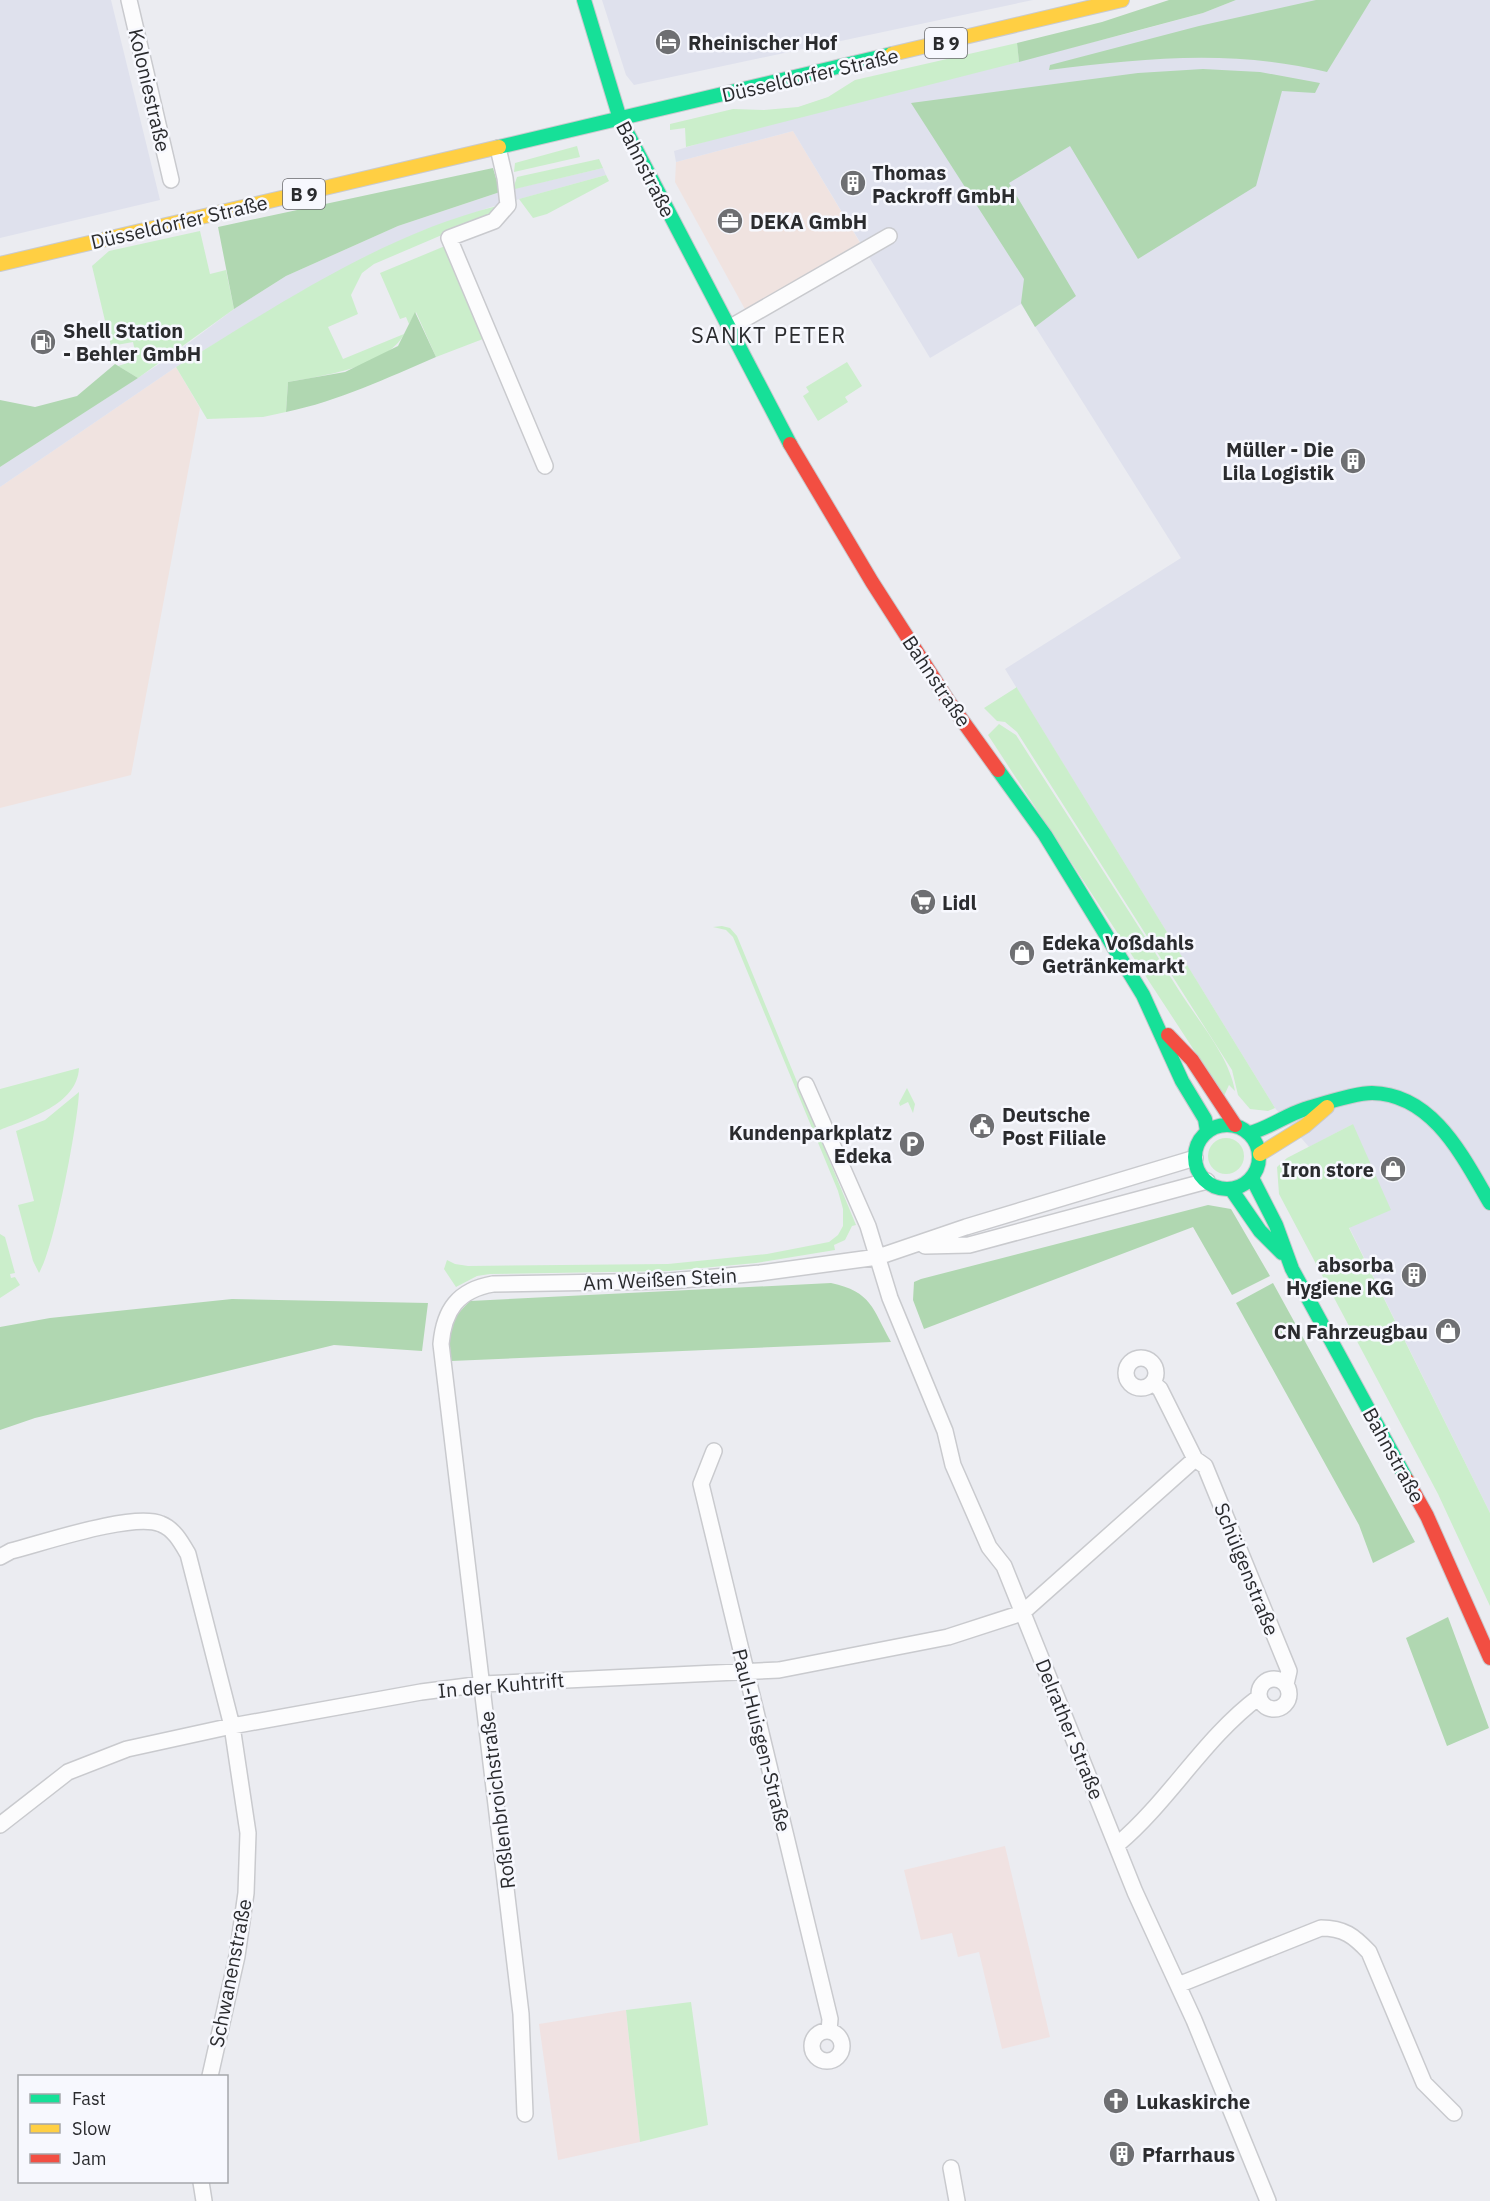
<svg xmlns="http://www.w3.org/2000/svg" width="1490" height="2201" font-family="'IBM Plex Sans',sans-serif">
  <rect width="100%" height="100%" fill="#ebecf1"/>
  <path fill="#f0e3e0" d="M793,131L868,256L752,322L675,182L676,162Z
    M176,367L200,408L131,775L0,808V487Z"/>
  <path fill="#dfe1ed" d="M0,0H111L160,200L0,238Z
    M602,0H1033L634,85L626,75Z
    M1236,0H1490V1513L1349,1227L1353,1124L1309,1147L1275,1108L1005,669L1181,558L1021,304L930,358L793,131L676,162L674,151L758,126L1133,32L1203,13Z
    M603,168L606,175L491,207L422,231L306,289L176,367L0,487V467L170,357L234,309L286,276L398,226L500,192Z"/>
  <path fill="#f0e2e2" d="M1005,1846L1050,2037L1002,2049L979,1952L958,1957L952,1933L921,1940L904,1870Z
    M626,2010L640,2142L558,2160L539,2024Z"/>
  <path fill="#cbeecb" d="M1017,43L1019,62L686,147L685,128L670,130V124L733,109L764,110L798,107L828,97L855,80Z
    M577,146L580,157L514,172L515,163Z
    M599,159L603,168L515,189L514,186L517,177Z
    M606,175L609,181L547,214L533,218L519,199Z
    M497,206L491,214L374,264L362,273L351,295L358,314L328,327L343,359L404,334C387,367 322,376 288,382L286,412L263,417L207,419L176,367C277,306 381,235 497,206Z
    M200,231L210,274L226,270L234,309L138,378L118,366L137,360L133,342L111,346L92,266L109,251Z
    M445,246L483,339L436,357L416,312L409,324L406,317L400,319L380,273Z
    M847,362L862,386L845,397L848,402L818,421L803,396L809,392L806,387Z
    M1017,687V688L1275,1108L1268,1111L1250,1109L1238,1095L1232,1070L1017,732L1005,722L997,721L984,708Z
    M999,724L1016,735C1071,821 1126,906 1180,992C1199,1022 1229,1056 1235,1091L1229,1085L1224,1096L988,735Z
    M722,926L730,928L737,936L856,1225L852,1226L845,1240L834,1245L835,1250L756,1263L669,1271L490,1274L477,1276L456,1287L444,1269L447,1260L455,1264L468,1266L668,1264L767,1254L829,1242L838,1235L843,1226V1209L838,1191L733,937L726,930L713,927Z
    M79,1068C77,1105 29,1118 0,1130V1089Z
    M907,1088L915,1104L913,1113L908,1102L900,1106L899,1103Z
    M79,1092C78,1123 54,1250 39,1273L33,1261L18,1205L34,1201L16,1131L45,1120Z
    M1353,1124L1391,1210L1349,1228L1490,1513V1606L1438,1494L1279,1194L1277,1167L1287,1158Z
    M1208 1156a18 18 0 1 1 36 0a18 18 0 1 1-36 0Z
    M0,1234L5,1237L15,1273L10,1274L11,1278L15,1277L20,1285L0,1298Z
    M691,2002L708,2125L640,2142L626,2010Z"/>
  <path fill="#b0d7b1" d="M1169,0H1236L1203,13L1019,62L1017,43L1102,22Z
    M1316,0H1371L1327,72C1232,49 1145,58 1049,70L1050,65L1199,26Z
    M1203,69L1260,72L1320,83L1315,93L1282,91L1256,186L1138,259L1070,146L1009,183L1076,296L1035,327L1021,303L1024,279L911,103L1138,73Z
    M493,168L500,192L398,226L286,276L234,309L218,227Z
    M415,312L436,357C387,378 339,401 286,412L288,382L345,372L398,346Z
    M115,364L138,378L0,467V400L35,407L77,396Z
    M1208,1205L1231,1209L1270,1276L1232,1295L1193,1227L924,1329L913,1300L914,1282L921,1279Z
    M831,1283C872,1292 872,1308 891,1342L451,1361C449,1328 446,1325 470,1301Z
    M1273,1283L1415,1542L1373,1563L1359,1525L1236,1303Z
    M232,1299L428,1303L422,1351L334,1345L35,1418L0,1430V1327L50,1318Z
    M1448,1617L1489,1728L1447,1746L1406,1638Z"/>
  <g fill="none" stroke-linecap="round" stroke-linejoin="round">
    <g stroke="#c9cace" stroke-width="18">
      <path id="street" d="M129,0L171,180
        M498,148L505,178L508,205L494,221L449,238L545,466
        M729,328L889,236
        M806,1085L868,1226L890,1298L945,1431L953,1465L989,1547L1004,1566L1135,1892L1194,2020L1268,2201
        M925,1246L969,1245L1207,1181
        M1126 1373a15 15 0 1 1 30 0a15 15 0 1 1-30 0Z
        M1153,1383L1160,1389L1195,1459L1205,1466L1289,1671L1286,1684
        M714,1451L701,1484L830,2019L829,2031
        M0,1557L11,1551C43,1543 133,1512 161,1524C174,1529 181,1542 188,1554L232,1726L248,1833L246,1893L237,1956L210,2076
        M1259 1694a15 15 0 1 1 30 0a15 15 0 1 1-30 0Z
        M0,1825L68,1772L127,1749L232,1726L421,1692L483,1684L779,1670L948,1637L1022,1613L1195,1459
        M1118,1844C1170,1800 1204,1738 1259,1697
        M1178,1985L1321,1928C1344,1928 1354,1936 1369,1952L1424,2083L1454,2113
        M812 2046a15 15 0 1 1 30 0a15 15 0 1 1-30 0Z
        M525,2114L521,2014L441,1344C444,1310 458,1290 493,1284L670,1281L760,1273L878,1257L966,1227L1195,1158
        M951,2168L957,2201
        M201,2182L204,2201"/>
    </g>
    <g stroke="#c9cace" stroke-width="16">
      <path id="fast" d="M584,0L620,119L790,444
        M499,147L892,54
        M998,770L1045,835L1143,995L1182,1081L1205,1119L1207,1131
        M1195 1157a32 32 0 1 1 64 0a32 32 0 1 1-64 0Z
        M1250,1133C1269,1128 1286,1115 1305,1109C1322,1104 1354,1093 1372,1093C1433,1094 1463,1157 1490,1203
        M1252,1178L1276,1225L1292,1269L1407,1480
        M1231,1189L1260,1231L1282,1253"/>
    </g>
    <g stroke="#c9cace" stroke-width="16">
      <path id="slow" d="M892,54L1122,0
        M0,264L499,147
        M1260,1154L1305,1126L1327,1107"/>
    </g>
    <g stroke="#c9cace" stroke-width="16">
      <path id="jam" d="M790,444L872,582L949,702L998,770
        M1168,1035L1192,1060L1235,1125
        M1407,1480L1427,1516L1490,1658"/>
    </g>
    <use href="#street" stroke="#fcfcfd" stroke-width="15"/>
    <use href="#fast" stroke="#16e098" stroke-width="14"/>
    <use href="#slow" stroke="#ffcf43" stroke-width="14"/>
    <use href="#jam" stroke="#f24e42" stroke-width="14"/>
  </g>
  <defs>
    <g id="hotel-disc" transform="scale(1.35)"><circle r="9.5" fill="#6e6f72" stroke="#f7f8fe"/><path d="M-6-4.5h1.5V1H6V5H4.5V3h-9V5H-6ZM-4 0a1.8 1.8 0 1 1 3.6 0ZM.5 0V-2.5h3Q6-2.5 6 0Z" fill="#fff"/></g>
    <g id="building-disc" transform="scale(1.35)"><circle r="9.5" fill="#6e6f72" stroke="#f7f8fe"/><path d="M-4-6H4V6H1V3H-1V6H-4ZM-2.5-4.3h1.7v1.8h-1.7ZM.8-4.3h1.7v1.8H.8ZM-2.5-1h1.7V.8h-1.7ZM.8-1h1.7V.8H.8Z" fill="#fff"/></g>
    <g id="office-disc" transform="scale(1.35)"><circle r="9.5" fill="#6e6f72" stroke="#f7f8fe"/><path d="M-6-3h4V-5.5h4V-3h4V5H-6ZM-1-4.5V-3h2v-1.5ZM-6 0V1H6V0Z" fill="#fff"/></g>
    <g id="fuel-disc" transform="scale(1.35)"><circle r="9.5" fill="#6e6f72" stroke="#f7f8fe"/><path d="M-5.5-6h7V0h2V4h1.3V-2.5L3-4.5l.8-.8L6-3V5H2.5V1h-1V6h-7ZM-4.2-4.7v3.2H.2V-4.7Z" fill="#fff"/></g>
    <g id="supermarket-disc" transform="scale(1.35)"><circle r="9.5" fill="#6e6f72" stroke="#f7f8fe"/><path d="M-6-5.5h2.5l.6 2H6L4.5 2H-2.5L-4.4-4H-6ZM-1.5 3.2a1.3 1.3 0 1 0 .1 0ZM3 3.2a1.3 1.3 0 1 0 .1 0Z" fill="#fff"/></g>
    <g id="shop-disc" transform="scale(1.35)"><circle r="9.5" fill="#6e6f72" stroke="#f7f8fe"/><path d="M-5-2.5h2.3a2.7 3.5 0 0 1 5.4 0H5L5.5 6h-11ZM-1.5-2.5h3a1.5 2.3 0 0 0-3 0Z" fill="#fff"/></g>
    <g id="civic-disc" transform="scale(1.35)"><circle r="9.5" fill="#6e6f72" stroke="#f7f8fe"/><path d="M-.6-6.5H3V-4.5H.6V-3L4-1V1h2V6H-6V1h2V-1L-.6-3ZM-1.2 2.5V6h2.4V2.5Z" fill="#fff"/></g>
    <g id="parking-disc" transform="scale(1.35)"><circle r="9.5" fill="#6e6f72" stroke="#f7f8fe"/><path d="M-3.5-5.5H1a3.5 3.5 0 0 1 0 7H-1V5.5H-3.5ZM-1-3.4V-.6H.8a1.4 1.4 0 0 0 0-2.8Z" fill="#fff"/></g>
    <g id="church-disc" transform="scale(1.35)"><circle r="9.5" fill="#6e6f72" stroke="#f7f8fe"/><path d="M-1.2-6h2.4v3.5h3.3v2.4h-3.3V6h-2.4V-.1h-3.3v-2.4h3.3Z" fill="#fff"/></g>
  </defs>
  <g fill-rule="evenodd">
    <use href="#hotel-disc" x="668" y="42"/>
    <use href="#building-disc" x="853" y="183"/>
    <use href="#office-disc" x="730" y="221"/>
    <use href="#fuel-disc" x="43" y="342"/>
    <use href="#building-disc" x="1353" y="461"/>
    <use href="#supermarket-disc" x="923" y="902"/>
    <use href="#shop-disc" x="1022" y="953"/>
    <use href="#civic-disc" x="982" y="1126"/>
    <use href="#parking-disc" x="912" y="1144"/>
    <use href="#shop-disc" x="1393" y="1169"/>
    <use href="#building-disc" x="1414" y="1275"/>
    <use href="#shop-disc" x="1448" y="1331"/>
    <use href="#church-disc" x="1116" y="2101"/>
    <use href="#building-disc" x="1122" y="2154"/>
  </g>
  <g text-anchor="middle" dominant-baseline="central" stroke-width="5" stroke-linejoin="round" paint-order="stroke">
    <g fill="#f7f8fe" stroke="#68686c" stroke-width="1.5">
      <rect x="925" y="28" width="42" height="30" rx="4.5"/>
      <rect x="283" y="179" width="42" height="30" rx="4.5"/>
    </g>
    <g font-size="18" font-weight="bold" fill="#2a2b2e">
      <text x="946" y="43">B 9</text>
      <text x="304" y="194">B 9</text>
    </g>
    <g font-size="20" font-weight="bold" fill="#2a2b2e" stroke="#f7f8fe" text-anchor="start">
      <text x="688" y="42">Rheinischer Hof</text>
      <text x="872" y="172">Thomas<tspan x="872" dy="23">Packroff GmbH</tspan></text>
      <text x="750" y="221">DEKA GmbH</text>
      <text x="63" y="330">Shell Station<tspan x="63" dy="23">- Behler GmbH</tspan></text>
      <text x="1334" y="449" text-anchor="end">Müller - Die<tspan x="1334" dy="23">Lila Logistik</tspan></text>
      <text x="942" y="902">Lidl</text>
      <text x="1042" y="942">Edeka Voßdahls<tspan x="1042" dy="23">Getränkemarkt</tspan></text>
      <text x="1002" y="1114">Deutsche<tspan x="1002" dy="23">Post Filiale</tspan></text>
      <text x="892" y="1132" text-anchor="end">Kundenparkplatz<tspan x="892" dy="23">Edeka</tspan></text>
      <text x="1374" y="1169" text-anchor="end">Iron store</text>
      <text x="1394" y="1264" text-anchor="end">absorba<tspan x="1394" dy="23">Hygiene KG</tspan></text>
      <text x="1428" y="1331" text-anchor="end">CN Fahrzeugbau</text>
      <text x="1136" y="2101">Lukaskirche</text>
      <text x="1142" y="2154">Pfarrhaus</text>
    </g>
    <g font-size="20" fill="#2a2b2e" stroke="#f7f8fe">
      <text transform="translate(810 75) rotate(-13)">Düsseldorfer Straße</text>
      <text transform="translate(150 90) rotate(77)">Koloniestraße</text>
      <text transform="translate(646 169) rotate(63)">Bahnstraße</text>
      <text transform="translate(179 222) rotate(-13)">Düsseldorfer Straße</text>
      <text transform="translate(937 681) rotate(56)">Bahnstraße</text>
      <text transform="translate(660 1279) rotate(-3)">Am Weißen Stein</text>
      <text transform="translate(1394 1455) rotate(61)">Bahnstraße</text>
      <text transform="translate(1247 1569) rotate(68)">Schülgenstraße</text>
      <text transform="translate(501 1685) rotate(-5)">In der Kuhtrift</text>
      <text transform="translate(1070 1729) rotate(68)">Delrather Straße</text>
      <text transform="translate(762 1740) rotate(76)">Paul-Huisgen-Straße</text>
      <text transform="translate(497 1800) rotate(-97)">Roßlenbroichstraße</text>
      <text transform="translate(230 1973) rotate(-79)">Schwanenstraße</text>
    </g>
    <g font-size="22" letter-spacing="1.5" fill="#2a2b2e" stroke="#f7f8fe">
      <text x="769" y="334">SANKT PETER</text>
    </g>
  </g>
  <rect x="18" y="2075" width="210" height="108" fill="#f7f8fe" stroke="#a5a6ab" stroke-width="1.5"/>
  <rect x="30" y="2094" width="30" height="9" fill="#16e098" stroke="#a5a6ab" stroke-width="1.5"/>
  <text x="72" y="2105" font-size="18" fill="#2a2b2e">Fast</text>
  <rect x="30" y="2124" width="30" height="9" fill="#ffcf43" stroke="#a5a6ab" stroke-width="1.5"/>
  <text x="72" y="2135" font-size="18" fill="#2a2b2e">Slow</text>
  <rect x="30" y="2154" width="30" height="9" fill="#f24e42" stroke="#a5a6ab" stroke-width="1.5"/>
  <text x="72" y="2165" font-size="18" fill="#2a2b2e">Jam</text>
</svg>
